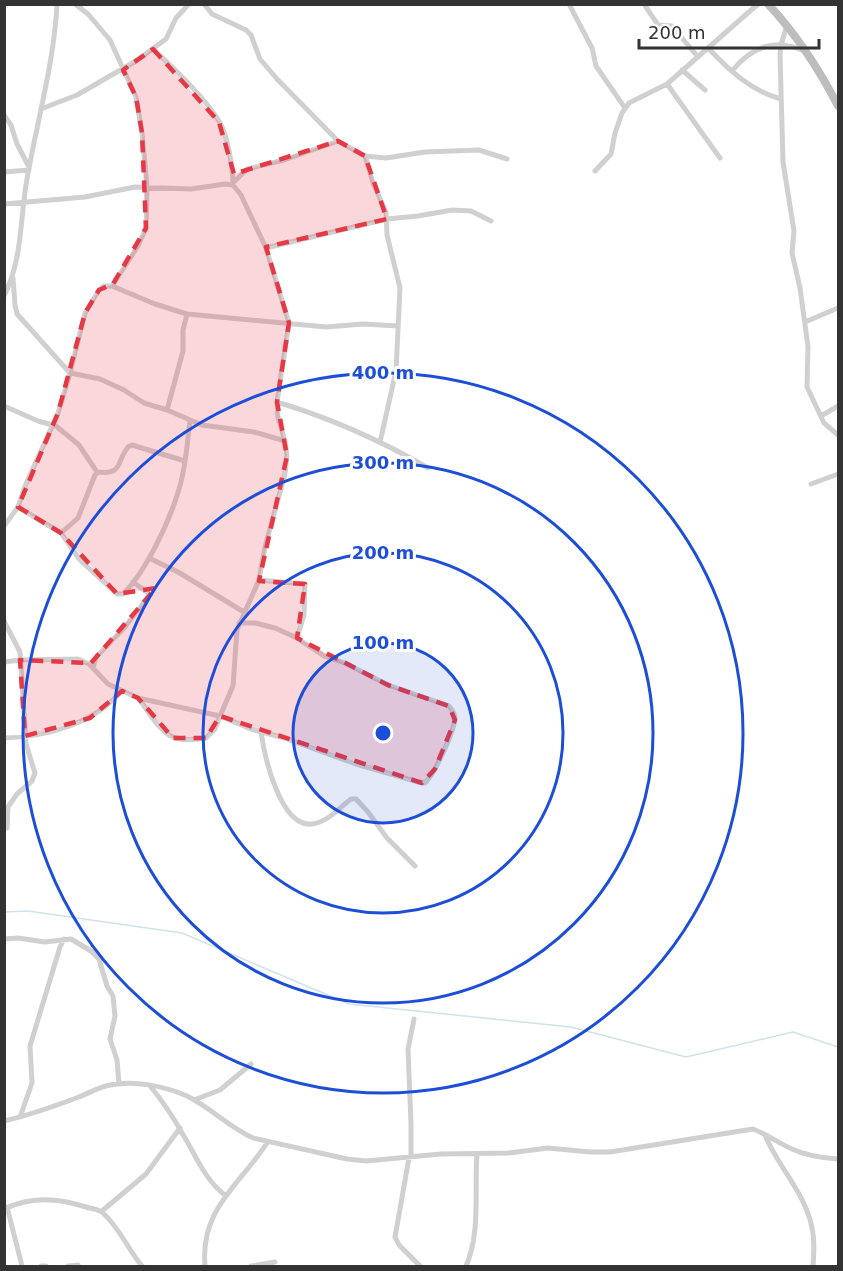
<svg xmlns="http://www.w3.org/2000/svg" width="843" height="1271" font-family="'DejaVu Sans',sans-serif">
  <rect width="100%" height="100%" fill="#fff"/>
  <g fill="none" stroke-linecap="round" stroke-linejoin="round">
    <path stroke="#cfe2ee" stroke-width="1.5" d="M4,912L28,911L182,933L349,1004L571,1027L686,1057L793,1032L838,1047"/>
    <path stroke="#d0d0d0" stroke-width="5" d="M75,4L88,14L110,40L136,97L142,133L147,186L146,228L138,246L112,286
      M204,4L212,14L246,30L251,35L260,59L277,79L338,141L365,156L373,183L386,212L387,235L400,288L396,371L380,442
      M569,4L592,48L596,66L625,108
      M644,4L658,25L672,26L698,57
      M787,25L781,45L780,54L783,162L794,231L792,253L800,288L808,347L807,387L824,423L838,435
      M708,48C729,70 751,91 781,99
      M153,49C174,68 204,97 219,121C228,136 233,168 233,185
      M682,70L705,90
      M732,71C752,46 776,37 806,52
      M667,84L720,158
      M41,109L77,95L136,61L166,39L176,18L189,4
      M4,115L11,125L17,144L29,167
      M365,156L386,158L425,152L479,150L507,159
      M595,171L611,154L615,133L622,113L629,103L667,84L758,4
      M4,172L29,170
      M234,182L247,169L284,160L338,141
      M4,204L85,197L135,187L191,189L225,184L233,185L241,195L266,248L289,323L277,402L278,417L285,441L287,456L285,474L265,547L259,580L237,630L233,686L220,716L138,698L108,684L89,664L78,659L20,660L4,662
      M266,248L387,219L418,216L452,210L471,211L491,221
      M13,278L15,305L17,314L70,373L100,379L124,390L144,403L167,410L202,425L254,432L285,441
      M4,296C22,261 20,222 26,185C36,124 54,65 57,4
      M805,322L838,308
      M277,402C330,418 380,440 428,468
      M4,406L38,421L56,426L79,445L97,472
      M167,410L183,351V330L187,314
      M821,416L838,406
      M811,484L838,474
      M18,507L61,533L80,560L117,594H123C146,572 170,520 179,489C186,467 187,443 190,421
      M4,526L18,507L25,486L58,413L70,373L85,313L99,290L104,286H112L155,304L187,314L326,327L363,324L398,326
      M61,533L78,518L95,475L98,472C123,475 116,462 128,447L132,445L185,461
      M149,558L178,572L244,612
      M259,580L305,584L304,615L297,638
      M4,621L20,652L26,744L35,773L32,781L17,794L8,807L7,828
      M93,668L96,657L124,628L148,597V593L133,582
      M138,698C161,727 163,746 206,738L215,729L220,716L251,729L284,738L356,764L418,782L425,783C435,773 454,732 455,718C455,713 452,710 449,706L388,685L345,663L324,656L297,638L275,628L255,623H239
      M261,732C264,754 280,828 312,824C328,822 339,808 351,799H356L368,812L387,838L415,866
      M4,738C45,737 95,724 121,691
      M4,939L18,938L45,942L71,939L91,951L99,959L107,986L113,996L115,1016L110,1039L117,1060L119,1084
      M151,1087C164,1103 175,1120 185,1138C198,1160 206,1181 226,1196
      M194,1100L220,1090L251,1064
      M20,1117L32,1083L30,1046L60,947L64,939
      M4,1121C30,1115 55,1106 79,1097C89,1093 99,1087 110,1085C134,1080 164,1086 187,1096C211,1108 229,1127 253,1138L347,1159L366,1161L441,1154L509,1153L548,1148L590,1152H610L753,1129C767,1134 778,1143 792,1149C807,1156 822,1158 838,1159
      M765,1135C778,1167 806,1194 812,1228C815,1241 814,1254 813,1266
      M409,1158L395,1237L399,1245L420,1266
      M411,1158V1124L408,1049L414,1019
      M7,1207L22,1266
      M4,1209C32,1196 58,1198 86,1207C92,1209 99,1209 103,1213C120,1228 128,1250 142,1266
      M102,1211L146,1174L180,1128
      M41,1266H46
      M68,1266L78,1265
      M205,1266C200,1209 239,1186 267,1143
      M251,1266L275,1262
      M466,1266C481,1232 474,1191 477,1154"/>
    <path stroke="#bdbdbd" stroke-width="8" d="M768,4C797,35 819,69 838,106"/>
  </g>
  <path fill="#e63946" fill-opacity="0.2" stroke="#e63946" stroke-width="4.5" stroke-dasharray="12 8" stroke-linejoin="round" d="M153,49L219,122L234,174L338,141L365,156L387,219L266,247L289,323L277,402L287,456L259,581L305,584L297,638L388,685L449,706L455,720L435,769L422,783L220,716L206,738H173L138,698L122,691L90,718L25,736L20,660L91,663L156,588L117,594L61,533L18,507L58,413L85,313L99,290L113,284L146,228L142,133L136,97L123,70Z"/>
  <circle cx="383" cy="733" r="90" fill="#1d4ed8" fill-opacity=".12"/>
  <g fill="none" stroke="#1d4ed8" stroke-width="3">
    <circle cx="383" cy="733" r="90"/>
    <circle cx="383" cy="733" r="180"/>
    <circle cx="383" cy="733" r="270"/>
    <circle cx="383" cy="733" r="360"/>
  </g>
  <circle cx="383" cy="733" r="9" fill="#1d4ed8" stroke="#fff" stroke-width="3"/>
  <g font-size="18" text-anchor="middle" font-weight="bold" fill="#1d4ed8" stroke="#fff" stroke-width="6" stroke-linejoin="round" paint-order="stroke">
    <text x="383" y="379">400 m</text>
    <text x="383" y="469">300 m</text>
    <text x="383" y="559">200 m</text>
    <text x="383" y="649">100 m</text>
  </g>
  <rect width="843" height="1271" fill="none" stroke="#333333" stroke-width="12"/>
  <path d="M639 39v9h180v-9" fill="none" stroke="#333333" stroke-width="3"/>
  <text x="648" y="39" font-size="18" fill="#333333" stroke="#ffffff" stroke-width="4.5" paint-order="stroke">200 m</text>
</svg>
